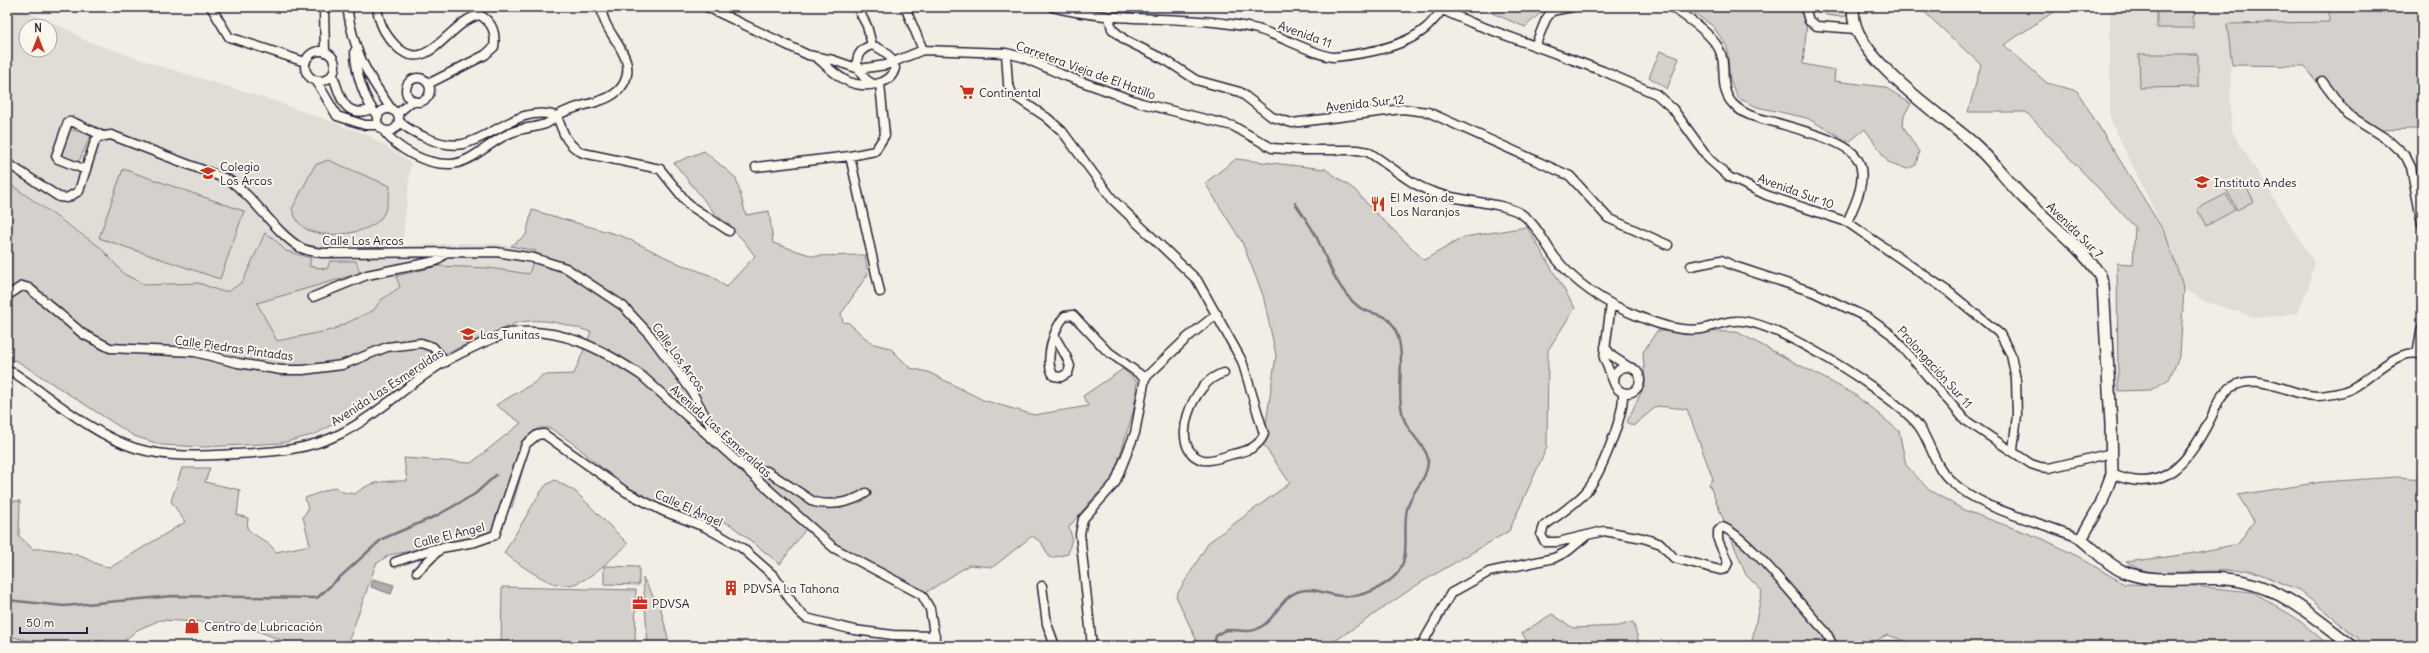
<svg xmlns="http://www.w3.org/2000/svg" width="2429" height="653" font-family="Delius,sans-serif">
  <rect width="100%" height="100%" fill="#f2eee5"/>
  <filter id="ink" filterUnits="userSpaceOnUse"><feTurbulence type="fractalNoise" baseFrequency=".025" numOctaves="2"/><feDisplacementMap in="SourceGraphic" scale="8" xChannelSelector="R" yChannelSelector="G"/><feConvolveMatrix kernelMatrix="1 2 1 2 8 2 1 2 1" color-interpolation-filters="sRGB"/></filter>
  <g filter="url(#ink)">
    <path fill="#e0dcd6" fill-rule="evenodd" d="M7,7H14L71,31L84,40L163,67L268,99L368,135L411,163L402,246L463,243L498,244L536,250L529,274L489,268L438,266L396,276L400,287L381,300L374,310L332,330L277,341L257,303L327,269L309,266L311,258L286,251L273,238L260,242L243,281L230,291H220L199,283L145,285L138,282L124,274L100,247L71,225L7,182ZM26,26H50V50H26Z
      M2110,7H2329V22H2299L2230,45L2231,130L2314,262L2308,289L2297,313L2258,318L2206,302L2184,289L2165,233L2110,119Z"/>
    <path fill="#d4d1cc" stroke="#7b7a84" d="M1494,7H1547L1525,27L1492,13Z
      M1685,7H1802L1807,22L1803,64L1835,70L1834,81L1885,87L1911,104L1904,115L1903,126L1919,152L1916,165L1907,169L1888,162L1865,129L1849,142L1807,118L1757,107L1738,98L1730,80L1727,47L1713,26Z
      M1826,7H1849L1846,16L1841,17L1826,15L1822,9Z
      M1919,7H2061L2004,45L2047,83L2077,91L2165,233L2184,289L2180,355L2169,379L2151,390L2118,391L2117,263L2133,264L2135,227L2026,112H1968L1981,65Z
      M2157,7H2200L2193,16V28H2157Z
      M2329,7H2422V131L2414,129L2379,130L2342,116L2305,66L2232,65L2227,24L2329,22Z
      M1660,51L1679,58L1667,89L1649,77Z
      M2139,54H2198V87L2140,88Z
      M69,129L91,135L79,161L74,162L63,157L61,151Z
      M704,151L736,178L746,215L769,211L773,243L813,256L865,255L868,274L841,314L843,322L849,323L864,337L874,344L890,348L910,368L928,372L983,400L1034,415L1088,406L1083,396L1123,369L1137,382L1134,409L1112,482L1094,497L1069,527L1072,538L1068,554L1050,558L1041,542L1032,536L993,567L969,565L922,595L874,570L808,526L780,564L731,525L706,514L664,509L626,488L574,444L550,428H538L532,438L512,507L497,512L493,528L486,537L389,555L376,564L347,646H296L240,624L160,620L137,630L118,646L92,639L84,646H56L7,636V501H20L19,536L33,549C50,548 69,551 85,558C95,563 99,566 111,567L185,522L171,501L182,468H210L205,482L240,490L237,515L248,518L247,528C256,538 269,541 276,552L310,545L303,517L308,509L305,498L335,487L343,492L355,494C371,480 387,481 407,481L404,458L471,463L521,423L496,405L537,381L542,375L574,374L591,332C565,324 543,317 516,323L435,358L395,388L316,434L282,443L205,447L162,445L134,436L17,361L7,359V182L100,247L124,274L145,285L199,283L220,291H230L243,281L265,233L273,238L286,251L311,258L309,266L327,269L330,261H356L360,273L257,303L277,341L332,330L374,310L381,300L400,287L396,276L438,266L489,268L529,274L536,251L511,246L526,235L532,210L622,236L680,264L712,276L726,287L755,256L744,241L713,211L674,163Z
      M1236,159L1325,169L1355,190L1371,208L1424,260L1464,237L1527,227L1575,308L1548,350L1547,447L1509,531L1420,583L1338,639L1321,646H1199L1176,596L1209,542L1290,483L1263,444L1276,355L1263,295L1242,242L1205,183Z
      M328,160L390,186C389,197 388,208 381,218C369,234 326,239 308,230C300,226 294,217 292,209L315,165Z
      M123,169L244,211L220,279L99,238Z
      M2243,181L2254,201L2237,210L2226,189Z
      M2226,194L2235,210L2206,226L2197,209Z
      M1657,331L1737,332L1854,394L1899,431L1906,465L1929,490L1964,510L2043,539L2079,557L2124,584L2193,586L2253,592L2296,618L2330,646H1922L1887,635L1866,646H1829L1828,642L1824,646H1751L1762,591L1746,575L1709,484L1713,479L1687,409L1657,406L1633,426L1627,422L1645,384L1643,352Z
      M2397,477L2422,479V645L2420,646H2367L2299,590L2250,570L2146,573L2126,562L2189,554L2238,544L2254,521L2238,495L2322,482Z
      M555,480L576,492L628,544C572,594 568,600 504,553L540,493L546,485Z
      M604,566L639,567V585L604,584Z
      M643,578L661,610L670,646H648Z
      M502,587L636,590L635,646H501Z
      M1552,614L1573,628L1619,626L1633,622L1639,642L1644,641L1648,646H1530L1522,633Z"/>
    <path fill="#aeabad" stroke="#76747f" d="M373,579L394,585L391,594L371,587Z"/>
    <g fill="none" stroke-linecap="round" stroke-linejoin="round">
      <path stroke="#76747f" stroke-width="2.5" d="M7,600L64,606L173,596L317,598L382,539L436,516L475,494L496,475
        M1213,646L1216,636L1223,631C1235,627 1248,635 1259,628C1277,619 1279,597 1300,591C1317,587 1328,596 1343,596C1361,598 1382,588 1395,576C1412,559 1402,531 1407,509C1410,492 1428,480 1428,461C1429,449 1408,433 1404,419C1394,390 1408,356 1395,329C1385,309 1372,317 1359,307C1337,290 1328,262 1317,238C1311,226 1303,215 1295,203"/>
      <g stroke="#22223b" stroke-width="11">
        <path id="minor" d="M211,7L229,37L305,62
          M322,7L324,10L325,52
          M347,7C354,53 366,73 392,110
          M377,7C379,23 384,33 395,45C427,79 449,20 480,15C493,23 496,33 494,47L485,55L428,84
          M707,7L808,55L833,60L859,69L886,65L923,50L1006,53L1022,57L1063,75L1141,103L1233,126L1272,148L1300,150H1358L1368,152C1390,165 1409,184 1433,192C1457,201 1501,202 1520,213C1535,222 1544,242 1554,256C1576,285 1606,304 1640,317C1660,325 1681,332 1702,329C1713,327 1724,321 1735,321C1757,319 1799,342 1818,353C1844,367 1901,404 1918,425C1931,442 1934,466 1950,480C1985,513 2039,520 2081,539
          M857,7L867,26L872,45
          M905,7L923,50
          M1052,7C1119,25 1190,13 1257,29C1274,33 1322,58 1334,57C1363,54 1403,48 1426,28C1432,23 1437,16 1442,10
          M1436,7L1472,23L1603,71L1656,94L1673,109L1709,159L1729,177L1766,195L1847,222L1949,292L2000,334L2011,355L2016,379L2017,415L2013,450
          M1672,7C1687,18 1707,30 1718,47C1729,66 1717,87 1733,104C1745,116 1758,118 1774,122C1793,128 1846,140 1857,158C1869,177 1855,205 1847,222
          M1805,7L1809,21L1817,26L1856,29
          M1109,17L1112,29L1125,40L1167,61L1196,80L1240,92L1272,117L1292,123L1402,109L1428,112L1570,176L1608,218L1668,245
          M1535,46L1546,19L1552,11L1572,7
          M305 66a15 15 0 1 1 30 0a15 15 0 1 1-30 0Z
          M355,51C355,72 364,100 378,117
          M1006,53L1008,84L1013,95L1046,117L1062,131L1113,200L1197,280L1242,361L1264,434C1258,448 1247,451 1233,454C1225,456 1211,462 1203,460C1166,450 1192,380 1224,373
          M817,58C827,66 837,77 849,82C864,88 891,86 895,68C891,55 884,50 872,45C850,52 854,74 873,84
          M333,75C340,96 344,120 372,109
          M406 90a12 12 0 1 1 24 0a12 12 0 1 1-24 0Z
          M2322,81L2347,114L2388,140L2406,157L2411,167L2422,224
          M317,82L337,116L365,125H378
          M377 120a11 11 0 1 1 22 0a11 11 0 1 1-22 0Z
          M397,114L412,101
          M557,116C563,132 566,145 583,153L660,169L689,205L729,231
          M399,121C407,129 417,134 427,138C438,143 451,146 463,144C495,137 520,104 557,116
          M383,130C398,150 426,165 451,164C472,163 492,139 513,132C522,128 533,128 542,125C549,124 552,119 557,116C576,102 612,106 624,83C639,55 600,32 602,7
          M850,156L880,292
          M7,163L59,197L67,198L79,191L95,141L99,137L111,135L229,180C257,199 273,231 301,248C307,251 316,252 322,253L496,252L534,258L566,268L623,306L650,335L691,390L718,440
          M756,167L850,156L875,151L885,135L880,84
          M86,170L58,159L56,156L68,122H73L103,136
          M1691,266L1721,260L1734,266L1813,292L1868,318L1891,334L1965,420L2031,464L2040,467L2049,468L2112,453
          M7,296L22,286L29,288L83,334L110,348L195,352L238,363L281,370H303L342,365L387,347L421,343L433,347L446,362
          M313,297L367,275L436,261L447,252
          M1611,304L1604,358L1614,383
          M1055,337L1066,356L1070,366L1068,373L1061,377L1054,376C1043,361 1054,328 1065,316L1073,315L1106,350L1145,378
          M1605,347L1612,356L1629,367
          M2417,353L2422,327
          M1614 380a13 13 0 1 1 26 0a13 13 0 1 1-26 0Z
          M7,371L14,373C52,398 92,434 135,448C168,458 201,456 235,454C271,452 306,451 340,434C378,415 410,382 446,361C459,354 497,335 510,333C560,326 602,349 642,376L834,548L922,595L930,609L936,646
          M1623,393C1624,416 1601,475 1585,493C1573,506 1558,515 1544,526L1541,535L1545,542H1558L1604,531L1643,538L1661,544L1674,558L1720,570L1725,569L1728,563L1718,540V531L1722,527C1747,535 1804,610 1826,632L1833,646
          M747,470L767,471L814,502C831,506 851,503 866,493
          M2112,474C2165,497 2189,460 2211,418C2216,407 2220,394 2230,388C2261,368 2295,402 2327,395C2337,394 2348,391 2356,386C2375,375 2398,347 2422,355
          M395,562L430,550L475,542L495,535L526,444L537,435L544,434L626,492L663,511L705,527L742,548L774,576L798,611L806,618L854,630L893,635L935,636
          M417,572L439,550
          M1042,586L1047,624L1055,646
          M1092,646L1080,534L1083,519L1115,483L1135,433L1145,378L1188,337L1217,314
          M1421,646L1451,593L1489,572L1554,558L1568,551L1586,536
          M1881,646H1900"/>
      </g>
      <g stroke="#22223b" stroke-width="14">
        <path id="secondary" d="M1854,7C1844,52 1944,117 1974,144C1992,160 2006,180 2023,197C2049,223 2079,245 2100,275L2103,285L2111,424L2112,474L2101,504L2081,539C2094,549 2107,564 2122,571C2162,588 2204,572 2245,582C2288,592 2318,621 2352,646"/>
      </g>
      <use href="#minor" stroke="#fbf7ec" stroke-width="8"/>
      <use href="#secondary" stroke="#fbf7ec" stroke-width="11"/>
    </g>
  </g>
  <defs>
    <g id="supermarket-bare" transform="scale(1.2)"><path d="M-6-5.5h2.5l.6 2H6L4.5 2H-2.5L-4.4-4H-6ZM-1.5 3.2a1.3 1.3 0 1 0 .1 0ZM3 3.2a1.3 1.3 0 1 0 .1 0Z" fill="#c8321e" stroke="#fbf7ec" stroke-width="2.5" paint-order="stroke"/></g>
    <g id="school-bare" transform="scale(1.2)"><path d="M0-5L7-2L0 1L-7-2ZM-4 1L0 2.5L4 1V4Q0 6-4 4Z" fill="#c8321e" stroke="#fbf7ec" stroke-width="2.5" paint-order="stroke"/></g>
    <g id="restaurant-bare" transform="scale(1.2)"><path d="M-5-6h1v4h1v-4h1v4h1v-4h1v5L-1.5 .5V6h-2V.5L-5-1ZM5-6V6H3V1.5H1.5Q1.5-4 5-6Z" fill="#c8321e" stroke="#fbf7ec" stroke-width="2.5" paint-order="stroke"/></g>
    <g id="building-bare" transform="scale(1.2)"><path d="M-4-6H4V6H1V3H-1V6H-4ZM-2.5-4.3h1.7v1.8h-1.7ZM.8-4.3h1.7v1.8H.8ZM-2.5-1h1.7V.8h-1.7ZM.8-1h1.7V.8H.8Z" fill="#c8321e" stroke="#fbf7ec" stroke-width="2.5" paint-order="stroke"/></g>
    <g id="office-bare" transform="scale(1.2)"><path d="M-6-3h4V-5.5h4V-3h4V5H-6ZM-1-4.5V-3h2v-1.5ZM-6 0V1H6V0Z" fill="#c8321e" stroke="#fbf7ec" stroke-width="2.5" paint-order="stroke"/></g>
    <g id="shop-bare" transform="scale(1.2)"><path d="M-5-2.5h2.3a2.7 3.5 0 0 1 5.4 0H5L5.5 6h-11ZM-1.5-2.5h3a1.5 2.3 0 0 0-3 0Z" fill="#c8321e" stroke="#fbf7ec" stroke-width="2.5" paint-order="stroke"/></g>
  </defs>
  <g fill-rule="evenodd">
    <use href="#supermarket-bare" x="967" y="92"/>
    <use href="#school-bare" x="208" y="173"/>
    <use href="#school-bare" x="2202" y="182"/>
    <use href="#restaurant-bare" x="1378" y="204"/>
    <use href="#school-bare" x="468" y="334"/>
    <use href="#building-bare" x="731" y="588"/>
    <use href="#office-bare" x="640" y="603"/>
    <use href="#shop-bare" x="192" y="626"/>
  </g>
  <g text-anchor="middle" dominant-baseline="central" stroke-width="4" stroke-linejoin="round" paint-order="stroke">
    <g font-size="12" fill="#22223b" stroke="#fbf7ec">
      <text transform="translate(1305 34) rotate(20)">Avenida 11</text>
      <text transform="translate(1086 70) rotate(20)">Carretera Vieja de El Hatillo</text>
      <text transform="translate(1365 103) rotate(-6)">Avenida Sur 12</text>
      <text transform="translate(1796 191) rotate(20)">Avenida Sur 10</text>
      <text transform="translate(2075 230) rotate(45)">Avenida Sur 7</text>
      <text x="363" y="240">Calle Los Arcos</text>
      <text transform="translate(234 348) rotate(8)">Calle Piedras Pintadas</text>
      <text transform="translate(679 357) rotate(54)">Calle Los Arcos</text>
      <text transform="translate(1935 367) rotate(48)">Prolongación Sur 11</text>
      <text transform="translate(387 387) rotate(-33)">Avenida Las Esmeraldas</text>
      <text transform="translate(721 431) rotate(42)">Avenida Las Esmeraldas</text>
      <text transform="translate(689 508) rotate(24)">Calle El Ángel</text>
      <text transform="translate(449 535) rotate(-14)">Calle El Angel</text>
    </g>
    <g font-size="12" fill="#22223b" stroke="#fbf7ec" text-anchor="start">
      <text x="979" y="92">Continental</text>
      <text x="220" y="166">Colegio<tspan x="220" dy="14">Los Arcos</tspan></text>
      <text x="2214" y="182">Instituto Andes</text>
      <text x="1390" y="197">El Mesón de<tspan x="1390" dy="14">Los Naranjos</tspan></text>
      <text x="480" y="334">Las Tunitas</text>
      <text x="743" y="588">PDVSA La Tahona</text>
      <text x="652" y="603">PDVSA</text>
      <text x="204" y="626">Centro de Lubricación</text>
    </g>
  </g>
  <rect width="2429" height="653" fill="none" stroke="#fbf7ec" stroke-width="24"/>
  <rect x="12" y="12" width="2405" height="629" fill="none" stroke="#22223b" stroke-width="1.5" filter="url(#ink)"/>
  <g transform="translate(38 38)"><circle r="19" fill="#fbf7ec" stroke="#a4a2a5"/>
  <path d="M0-3L7 15L0 10L-7 15Z" fill="#c8321e"/>
  <text y="-6" font-size="11" font-weight="bold" text-anchor="middle" fill="#22223b">N</text>
  </g>
  <path d="M20 627v6h67v-6" fill="none" stroke="#22223b" stroke-width="2"/>
  <text x="26" y="627" font-size="12" fill="#22223b" stroke="#fbf7ec" stroke-width="3" paint-order="stroke">50 m</text>
</svg>
